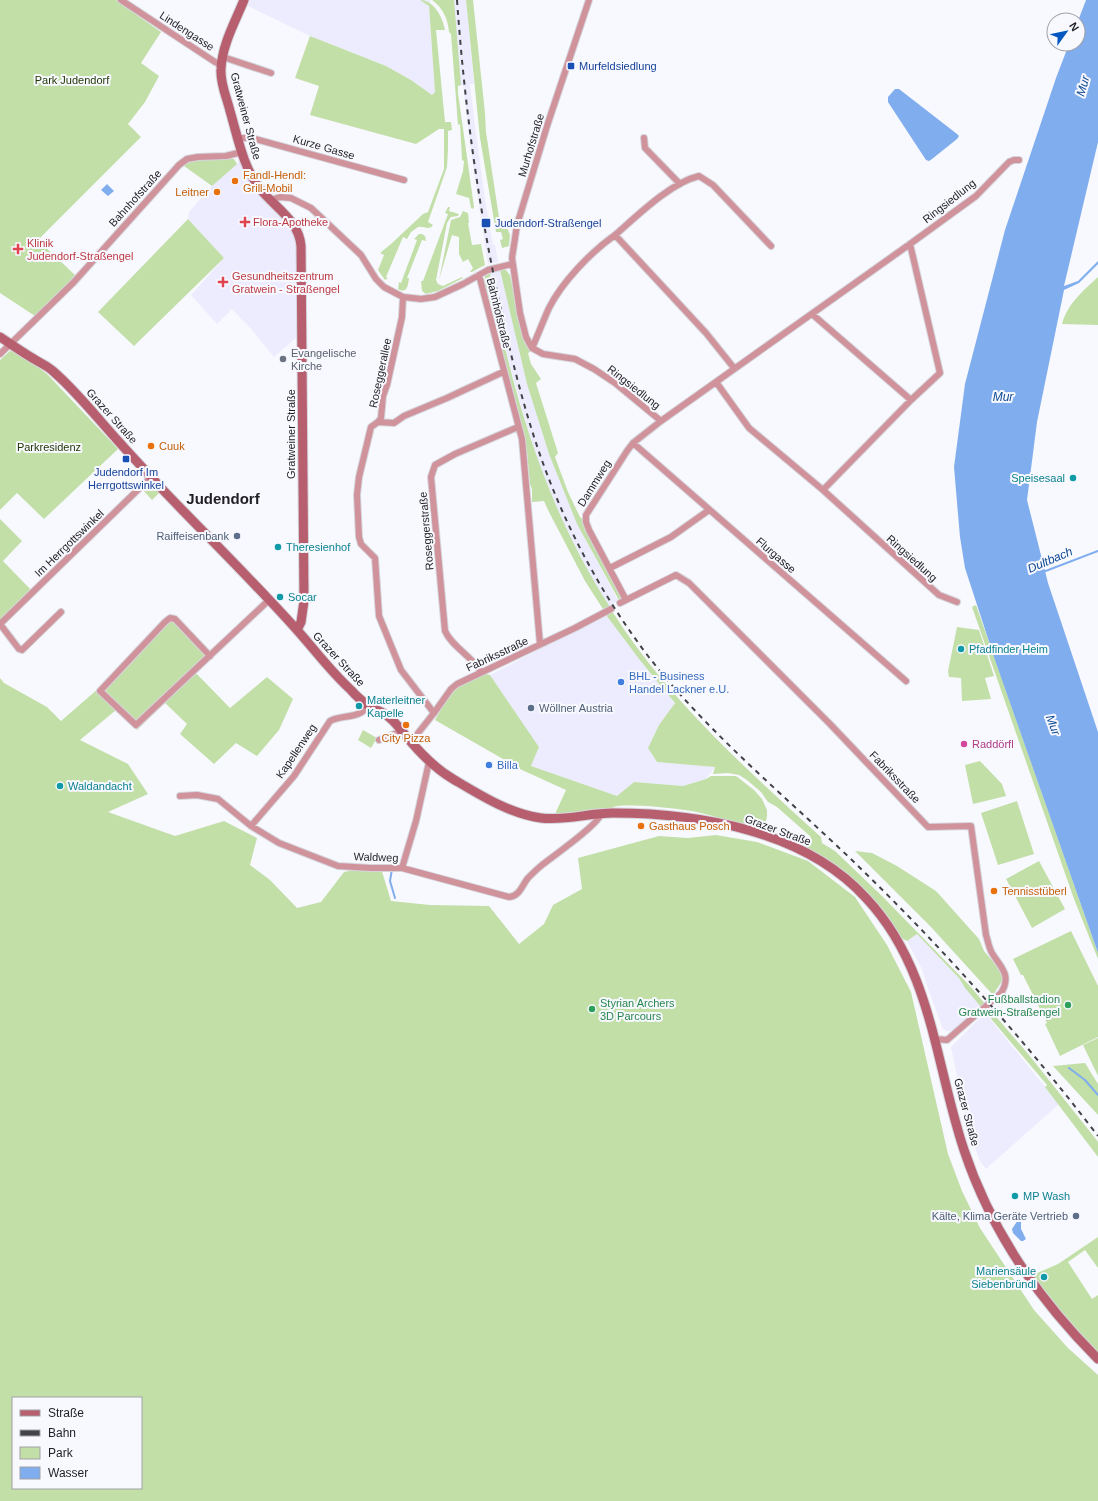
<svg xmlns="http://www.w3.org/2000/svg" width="1098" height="1501" font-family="Arial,sans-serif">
  <rect width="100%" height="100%" fill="#f8f8ff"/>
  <path fill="#ececfe" d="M250,0H431L429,6L435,93L432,95L411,80L386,66L310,36L248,6Z
    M451,0H466L474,84H470L474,119L485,199L493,245H495L498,262L488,264L471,152L463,85L458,86Z
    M240,161L297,229L298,336L274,357L253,331L232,309L217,324L191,295L224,258L188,219L189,212L220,177Z
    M500,270L527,384L549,454L577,524L618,600L609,606L589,573L564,524L542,473L532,445L507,356L491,284L490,272Z
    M606,615L639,659L675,703L659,725L648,748L657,762L715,767L706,779L683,786L634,782L617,796L531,766L539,747L490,675Z
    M917,934L959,978L965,988L982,1007L953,1031H946L943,1029L926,983L922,969L907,941Z
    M985,1013L1059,1104L986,1169L980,1161L974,1145L964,1110L951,1047Z"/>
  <path fill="#c2dfa8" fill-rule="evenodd" d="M0,0H116L161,32L141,63L159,76L145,102L128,124L141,137L38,240L76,276L35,316L0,293Z
    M420,0C434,0 443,18 445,30H436L445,122H451L452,130L448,131V149L447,167L428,222L433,225C429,231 424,226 418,227L411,232L407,239L403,237L386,277L388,278L385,280L378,270L384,255L380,253L391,244L423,214L428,212L444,169V129H439L416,144L310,115L319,86L295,78L310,36L386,66L411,80L432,95L435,92L429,6Z
    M432,0H454L461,85L458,86V93L474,207L473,209L471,208L469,198L456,194L463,171L464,161L462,160L460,124L458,125L451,34L449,32C448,19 443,8 432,0Z
    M466,0H473L485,113L486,132L500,224L507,227L510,235L509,246L502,248L500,240L503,239L501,232H496L480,138Z
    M205,158L234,159L237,164L212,186L184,166L188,162Z
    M448,207H450L449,211L459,214L458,216L451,217L447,223L436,280L438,284L443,286L462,277L463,278L438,291L426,294L422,291L421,281H423L448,214L445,213Z
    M463,211L468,213L469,223H468L472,245L481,244L485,265L472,272H470L473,268L468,259L463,262L459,254V237L452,235L439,280L451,220L460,217Z
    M188,219L224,258L134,346L98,312Z
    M419,234H422L425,236L426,241L422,240L407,278H409C408,286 407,294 398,289L399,282L401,283L417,240L414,239Z
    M500,270H506L510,275L522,335L530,352L528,353L531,364L541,379L536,383L558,453L555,457L568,492L580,517L583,519L622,599L620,602L577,524L549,454L527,384Z
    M490,273L491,284C514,399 546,508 610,607L598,613L603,609L585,581L549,512L544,501L532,502V489L530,484L527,452L484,284L485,276Z
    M1098,277V325L1062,324C1068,303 1083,291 1098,277Z
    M11,350L27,359L28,361L32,362L48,375L118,449L44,519L17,493L0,510V360Z
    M149,482L159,493L152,500L142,489Z
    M0,519L22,541L3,561L32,591L0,624Z
    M976,605L1098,953V959L1074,899L972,607Z
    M612,611C667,698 745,768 821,837L822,843L835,851L882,896L969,985L1029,1055L1095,1138L1098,1142V1157L1045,1087L1047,1085L965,988L959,978L917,934L907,941L901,938L889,920L828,861L804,846L811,837L777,807L768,802L761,792L747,780L739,775L728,773L713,774L715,767L657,762L648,748L659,725L675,703L639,659L606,615Z
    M170,620L175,621L207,656L193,670L230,708L267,677L293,699L279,730L257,756L236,743L214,764L180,734L187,724L165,703L137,730L116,710L80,740L128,764L148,794L108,812L175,836L224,821L257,838L250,865L270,880L297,908L321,902L344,872L380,865L391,901L430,905L489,906L519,944L544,924L553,905L582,889L578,858L659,836L688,838L716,835L757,842L808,861L855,897L887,945L911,992L948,1154L962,1191L980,1228L1034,1310L1068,1348L1098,1375V1501H0V678L4,683L47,707L61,721L122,668ZM13,1398H141V1488H13Z
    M957,627L979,630L994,676L985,678L991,699L962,701L961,678L949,677L948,671Z
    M486,674L490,675L539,747L531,766L617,796L634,782L683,786L706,779L711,776H736L754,790L762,799L767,810V816L764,830L726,822C711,810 639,804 618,806C614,806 611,809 607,810C590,812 572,812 555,814L566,790L522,770L435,720L452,690Z
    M363,730L377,738L371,748L358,740Z
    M980,761L1002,784L1006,796L973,804L965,765Z
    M1017,801L1034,854L998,865L981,813Z
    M855,851L872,853L897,866L936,891L979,939L984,951L1001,971L1004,978L993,995L931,927Z
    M1039,861L1065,909L1032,928L1006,879Z
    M1071,931L1098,986V1037L1060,1056L1045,1024L1047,1023L1023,975H1021L1013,959Z
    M1098,1038V1076L1083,1045Z
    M1085,1063L1098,1084V1115L1053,1066Z
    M1098,1237V1268L1085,1250L1068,1262L1092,1299L1098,1295V1359L1028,1277L1058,1264Z"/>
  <path fill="#7fadee" d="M1086,0H1098V142L1064,286L1078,281L1098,261V264L1079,283L1064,290L1037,422L1027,500L1048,583L1098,732V953L995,660L965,568L960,537L954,467L965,384L1005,230L1056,78L1069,44H1078V21Z
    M895,89H899L957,134L959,136L957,139L932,159L929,161L926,160L888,102V97Z
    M107,184L114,191L108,196L101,190Z
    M1018,1220L1021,1222V1229L1026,1239L1023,1241H1021L1013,1233L1012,1229Z"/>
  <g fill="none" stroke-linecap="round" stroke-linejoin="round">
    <path stroke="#7fadee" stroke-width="2" d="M1043,572L1098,551
      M392,869L390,881L395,898
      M1069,1068L1085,1080L1098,1095"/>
    <g stroke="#d5d5dc" stroke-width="8">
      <path id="minor" d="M121,0L215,62L222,65
        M589,0L547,126L517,225L512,258L520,313L526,337L532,348L543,354L575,359L594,369L615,383L661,421L910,244L976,196L1009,162L1014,160H1019
        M223,57L271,73
        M238,138H252L404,180
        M644,138L645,148L680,184
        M270,200L280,197L291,198L311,208L361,255L376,279L384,287L403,297L421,299L435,297L463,284L488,270L512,264
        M615,235C637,216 670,183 699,176L713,185L771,246
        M479,275L522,439L540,644
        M403,297L402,317L387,385L383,396L381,418L378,422L371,427L359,477L357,495L359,537L361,544L375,558L379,616L401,670L434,713
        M812,314L911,400L940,373L910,244
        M532,348C538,335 543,321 549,308C562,282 591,252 615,235L706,333L734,368
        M0,354L73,283L179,165L187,159L198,157L226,156L242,152
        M716,382L749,428L823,490L911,400
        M378,422L394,423L404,416L447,398L503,372
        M633,443L906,681
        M823,490L939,595L957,602
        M610,568L671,537L709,510
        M626,600L589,530L586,522V515L627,451L633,443L661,421
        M620,603L676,575L689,583L830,724L928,827L971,826L986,935C988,941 989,948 992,953C1001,968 1012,975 1001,993L947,1040L935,1039
        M0,624L151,477
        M0,624L19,649L22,650L61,612
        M210,656L175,619L170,618L165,622L100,691L136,725L269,600
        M481,672C472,656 452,647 445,631L431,477L435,465L455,454L518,427
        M379,740L402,731
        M411,742L434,713L451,689L457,684L575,628L611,609
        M180,796L197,795L218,799L251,826L279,843L338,866L371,868H402L509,897C520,896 522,885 528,878C532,874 537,869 542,865C552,857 599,824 601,814
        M251,826L294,776L330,721C342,714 360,720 368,705
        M402,868L416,821L429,762"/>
    </g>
    <g stroke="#d5d5dc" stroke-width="11">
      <path id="secondary" d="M244,0C235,22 222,45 221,69C220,84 227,98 230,111C238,138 243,168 261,190C276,208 299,221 301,246L304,601L301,622L297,630
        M0,337C11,344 22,352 34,359C40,363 48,366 54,372C78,393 98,419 120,443C134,459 149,474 163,490C208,537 254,582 297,630C315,650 331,672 351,690C356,696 362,701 369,706C376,710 384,712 390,718C396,723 401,730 406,736C420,753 434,768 453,779C480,795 510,814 541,818C565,821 589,813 613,813C700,813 805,831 866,898C932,968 935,1064 964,1150C991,1231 1038,1299 1098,1359"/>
    </g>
    <use href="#minor" stroke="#d0939c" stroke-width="6"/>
    <use href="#secondary" stroke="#b75f6f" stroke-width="9"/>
    <path stroke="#424247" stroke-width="2" stroke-dasharray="5 5" stroke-linecap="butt" d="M457,0C464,99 477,198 498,296C510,353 524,411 544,466C569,534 604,598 648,656C708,733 784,795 854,862C942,947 1023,1038 1098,1136"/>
  </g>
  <g fill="#1a4fb4" stroke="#f8f8ff" stroke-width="1.5">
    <rect x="567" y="62" width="8" height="8" rx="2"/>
    <rect x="481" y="218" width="10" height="10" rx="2"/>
    <rect x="122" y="455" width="8" height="8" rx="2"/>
  </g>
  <g fill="#e8710a" stroke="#f8f8ff" stroke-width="1.5">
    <circle cx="235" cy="181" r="4"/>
    <circle cx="217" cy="192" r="4"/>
    <circle cx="151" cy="446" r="4"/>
    <circle cx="406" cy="725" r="4"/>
    <circle cx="641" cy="826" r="4"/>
    <circle cx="994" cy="891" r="4"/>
  </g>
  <g fill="#e0444e" stroke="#f8f8ff" stroke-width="1.5">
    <path d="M243 216h4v4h4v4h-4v4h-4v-4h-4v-4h4z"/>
    <path d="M16 243h4v4h4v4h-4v4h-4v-4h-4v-4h4z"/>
    <path d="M221 276h4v4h4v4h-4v4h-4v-4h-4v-4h4z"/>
  </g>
  <circle fill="#6b7280" stroke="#f8f8ff" stroke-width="1.5" cx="283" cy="359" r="4"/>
  <g fill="#0f9aa8" stroke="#f8f8ff" stroke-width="1.5">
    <circle cx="1073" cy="478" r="4"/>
    <circle cx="278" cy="547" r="4"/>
    <circle cx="280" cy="597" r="4"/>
    <circle cx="961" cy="649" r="4"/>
    <circle cx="359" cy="706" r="4"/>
    <circle cx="60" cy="786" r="4"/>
    <circle cx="1015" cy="1196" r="4"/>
    <circle cx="1044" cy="1277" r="4"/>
  </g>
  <g fill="#5c6f8a" stroke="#f8f8ff" stroke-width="1.5">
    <circle cx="237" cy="536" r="4"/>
    <circle cx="531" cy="708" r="4"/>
    <circle cx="1076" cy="1216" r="4"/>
  </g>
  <g fill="#3f7fe0" stroke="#f8f8ff" stroke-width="1.5">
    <circle cx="621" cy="682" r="4"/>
    <circle cx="489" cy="765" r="4"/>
  </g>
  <circle fill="#d1479c" stroke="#f8f8ff" stroke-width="1.5" cx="964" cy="744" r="4"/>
  <g fill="#2e9e5b" stroke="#f8f8ff" stroke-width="1.5">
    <circle cx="1068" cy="1005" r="4"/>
    <circle cx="592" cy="1009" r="4"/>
  </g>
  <g text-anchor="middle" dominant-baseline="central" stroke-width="4" stroke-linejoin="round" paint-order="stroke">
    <g font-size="11" fill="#1f1f23" stroke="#f8f8ff">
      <text transform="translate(187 31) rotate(33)">Lindengasse</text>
      <text transform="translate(246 116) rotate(75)">Gratweiner Straße</text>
      <text transform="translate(531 145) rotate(-73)">Murhofstraße</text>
      <text transform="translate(324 147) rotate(16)">Kurze Gasse</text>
      <text transform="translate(135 198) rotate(-48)">Bahnhofstraße</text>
      <text transform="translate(949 201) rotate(-38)">Ringsiedlung</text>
      <text transform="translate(499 313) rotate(76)">Bahnhofstraße</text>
      <text transform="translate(380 373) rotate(-78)">Roseggerallee</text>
      <text transform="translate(634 387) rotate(38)">Ringsiedlung</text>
      <text transform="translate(112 416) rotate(48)">Grazer Straße</text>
      <text transform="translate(291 434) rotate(-90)">Gratweiner Straße</text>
      <text transform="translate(594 483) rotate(-58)">Dammweg</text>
      <text transform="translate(426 531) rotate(-95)">Roseggerstraße</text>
      <text transform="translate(69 543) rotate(-44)">Im Herrgottswinkel</text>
      <text transform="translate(776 555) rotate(41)">Flurgasse</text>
      <text transform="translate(912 558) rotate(42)">Ringsiedlung</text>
      <text transform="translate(497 654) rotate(-25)">Fabriksstraße</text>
      <text transform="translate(339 659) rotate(47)">Grazer Straße</text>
      <text transform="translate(296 751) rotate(-56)">Kapellenweg</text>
      <text transform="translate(895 777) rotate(46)">Fabriksstraße</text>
      <text transform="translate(778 830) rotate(20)">Grazer Straße</text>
      <text transform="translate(376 857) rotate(2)">Waldweg</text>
      <text transform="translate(967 1112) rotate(75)">Grazer Straße</text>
    </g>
    <g font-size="11" fill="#164399" stroke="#f8f8ff" text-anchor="start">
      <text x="579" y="66">Murfeldsiedlung</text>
      <text x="495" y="223">Judendorf-Straßengel</text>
      <text x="126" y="472" text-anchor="middle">Judendorf Im<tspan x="126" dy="13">Herrgottswinkel</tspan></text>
    </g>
    <g font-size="11" fill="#1e3500" stroke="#f8f8ff">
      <text x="72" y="80">Park Judendorf</text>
      <text x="49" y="447">Parkresidenz</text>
    </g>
    <g font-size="11" fill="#c56008" stroke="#f8f8ff" text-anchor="start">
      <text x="243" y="175">Fandl-Hendl:<tspan x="243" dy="13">Grill-Mobil</tspan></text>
      <text x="209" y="192" text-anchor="end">Leitner</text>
      <text x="159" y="446">Cuuk</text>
      <text x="406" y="738" text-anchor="middle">City Pizza</text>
      <text x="649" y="826">Gasthaus Posch</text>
      <text x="1002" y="891">Tennisstüberl</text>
    </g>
    <g font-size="11" fill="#be3a42" stroke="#f8f8ff" text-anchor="start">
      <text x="253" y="222">Flora-Apotheke</text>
      <text x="27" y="243">Klinik<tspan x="27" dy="13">Judendorf-Straßengel</tspan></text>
      <text x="232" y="276">Gesundheitszentrum<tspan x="232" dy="13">Gratwein - Straßengel</tspan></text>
    </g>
    <g font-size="11" fill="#5b616d" stroke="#f8f8ff" text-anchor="start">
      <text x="291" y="353">Evangelische<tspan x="291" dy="13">Kirche</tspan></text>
    </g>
    <g font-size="11" fill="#0d838f" stroke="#f8f8ff" text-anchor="start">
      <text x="1065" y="478" text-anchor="end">Speisesaal</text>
      <text x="286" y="547">Theresienhof</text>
      <text x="288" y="597">Socar</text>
      <text x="969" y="649">Pfadfinder Heim</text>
      <text x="367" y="700">Materleitner<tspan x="367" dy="13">Kapelle</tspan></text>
      <text x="68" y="786">Waldandacht</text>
      <text x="1023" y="1196">MP Wash</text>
      <text x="1036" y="1271" text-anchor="end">Mariensäule<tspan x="1036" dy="13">Siebenbründl</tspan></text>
    </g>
    <g font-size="11" fill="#4e5e75" stroke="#f8f8ff" text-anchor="end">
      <text x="229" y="536">Raiffeisenbank</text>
      <text x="539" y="708" text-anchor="start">Wöllner Austria</text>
      <text x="1068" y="1216">Kälte, Klima Geräte Vertrieb</text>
    </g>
    <g font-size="11" fill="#366cbe" stroke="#f8f8ff" text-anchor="start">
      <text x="629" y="676">BHL - Business<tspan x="629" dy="13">Handel Lackner e.U.</tspan></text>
      <text x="497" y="765">Billa</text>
    </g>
    <g font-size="11" fill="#b23c85" stroke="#f8f8ff" text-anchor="start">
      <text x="972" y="744">Raddörfl</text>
    </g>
    <g font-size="11" fill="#27864d" stroke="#f8f8ff" text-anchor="end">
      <text x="1060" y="999">Fußballstadion<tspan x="1060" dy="13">Gratwein-Straßengel</tspan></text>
      <text x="600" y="1003" text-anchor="start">Styrian Archers<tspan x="600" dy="13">3D Parcours</tspan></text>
    </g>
    <g font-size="12" font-style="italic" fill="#0d4893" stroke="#f8f8ff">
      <text transform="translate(1083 86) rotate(-74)">Mur</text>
      <text x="1003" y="397">Mur</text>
      <text transform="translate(1050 560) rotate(-23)">Dultbach</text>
      <text transform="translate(1053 725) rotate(70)">Mur</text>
    </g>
    <g font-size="15" font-weight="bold" fill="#1f1f23" stroke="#f8f8ff">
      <text x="223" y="498">Judendorf</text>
    </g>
  </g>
  <rect x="12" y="1397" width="130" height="92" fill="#f8f8ff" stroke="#a1a1a7"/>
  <rect x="20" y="1410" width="20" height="6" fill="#b75f6f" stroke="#a1a1a7"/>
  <text x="48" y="1417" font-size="12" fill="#1f1f23">Straße</text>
  <rect x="20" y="1430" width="20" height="6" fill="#424247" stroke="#a1a1a7"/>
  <text x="48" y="1437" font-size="12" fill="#1f1f23">Bahn</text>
  <rect x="20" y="1447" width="20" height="12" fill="#c2dfa8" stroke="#a1a1a7"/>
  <text x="48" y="1457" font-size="12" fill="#1f1f23">Park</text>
  <rect x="20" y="1467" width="20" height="12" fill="#7fadee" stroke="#a1a1a7"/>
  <text x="48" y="1477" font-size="12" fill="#1f1f23">Wasser</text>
  <g transform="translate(1066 32) rotate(57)"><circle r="19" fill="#f8f8ff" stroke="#a1a1a7"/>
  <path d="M0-3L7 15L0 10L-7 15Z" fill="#0257c1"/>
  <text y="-6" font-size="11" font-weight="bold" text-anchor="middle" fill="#1f1f23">N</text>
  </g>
</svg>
